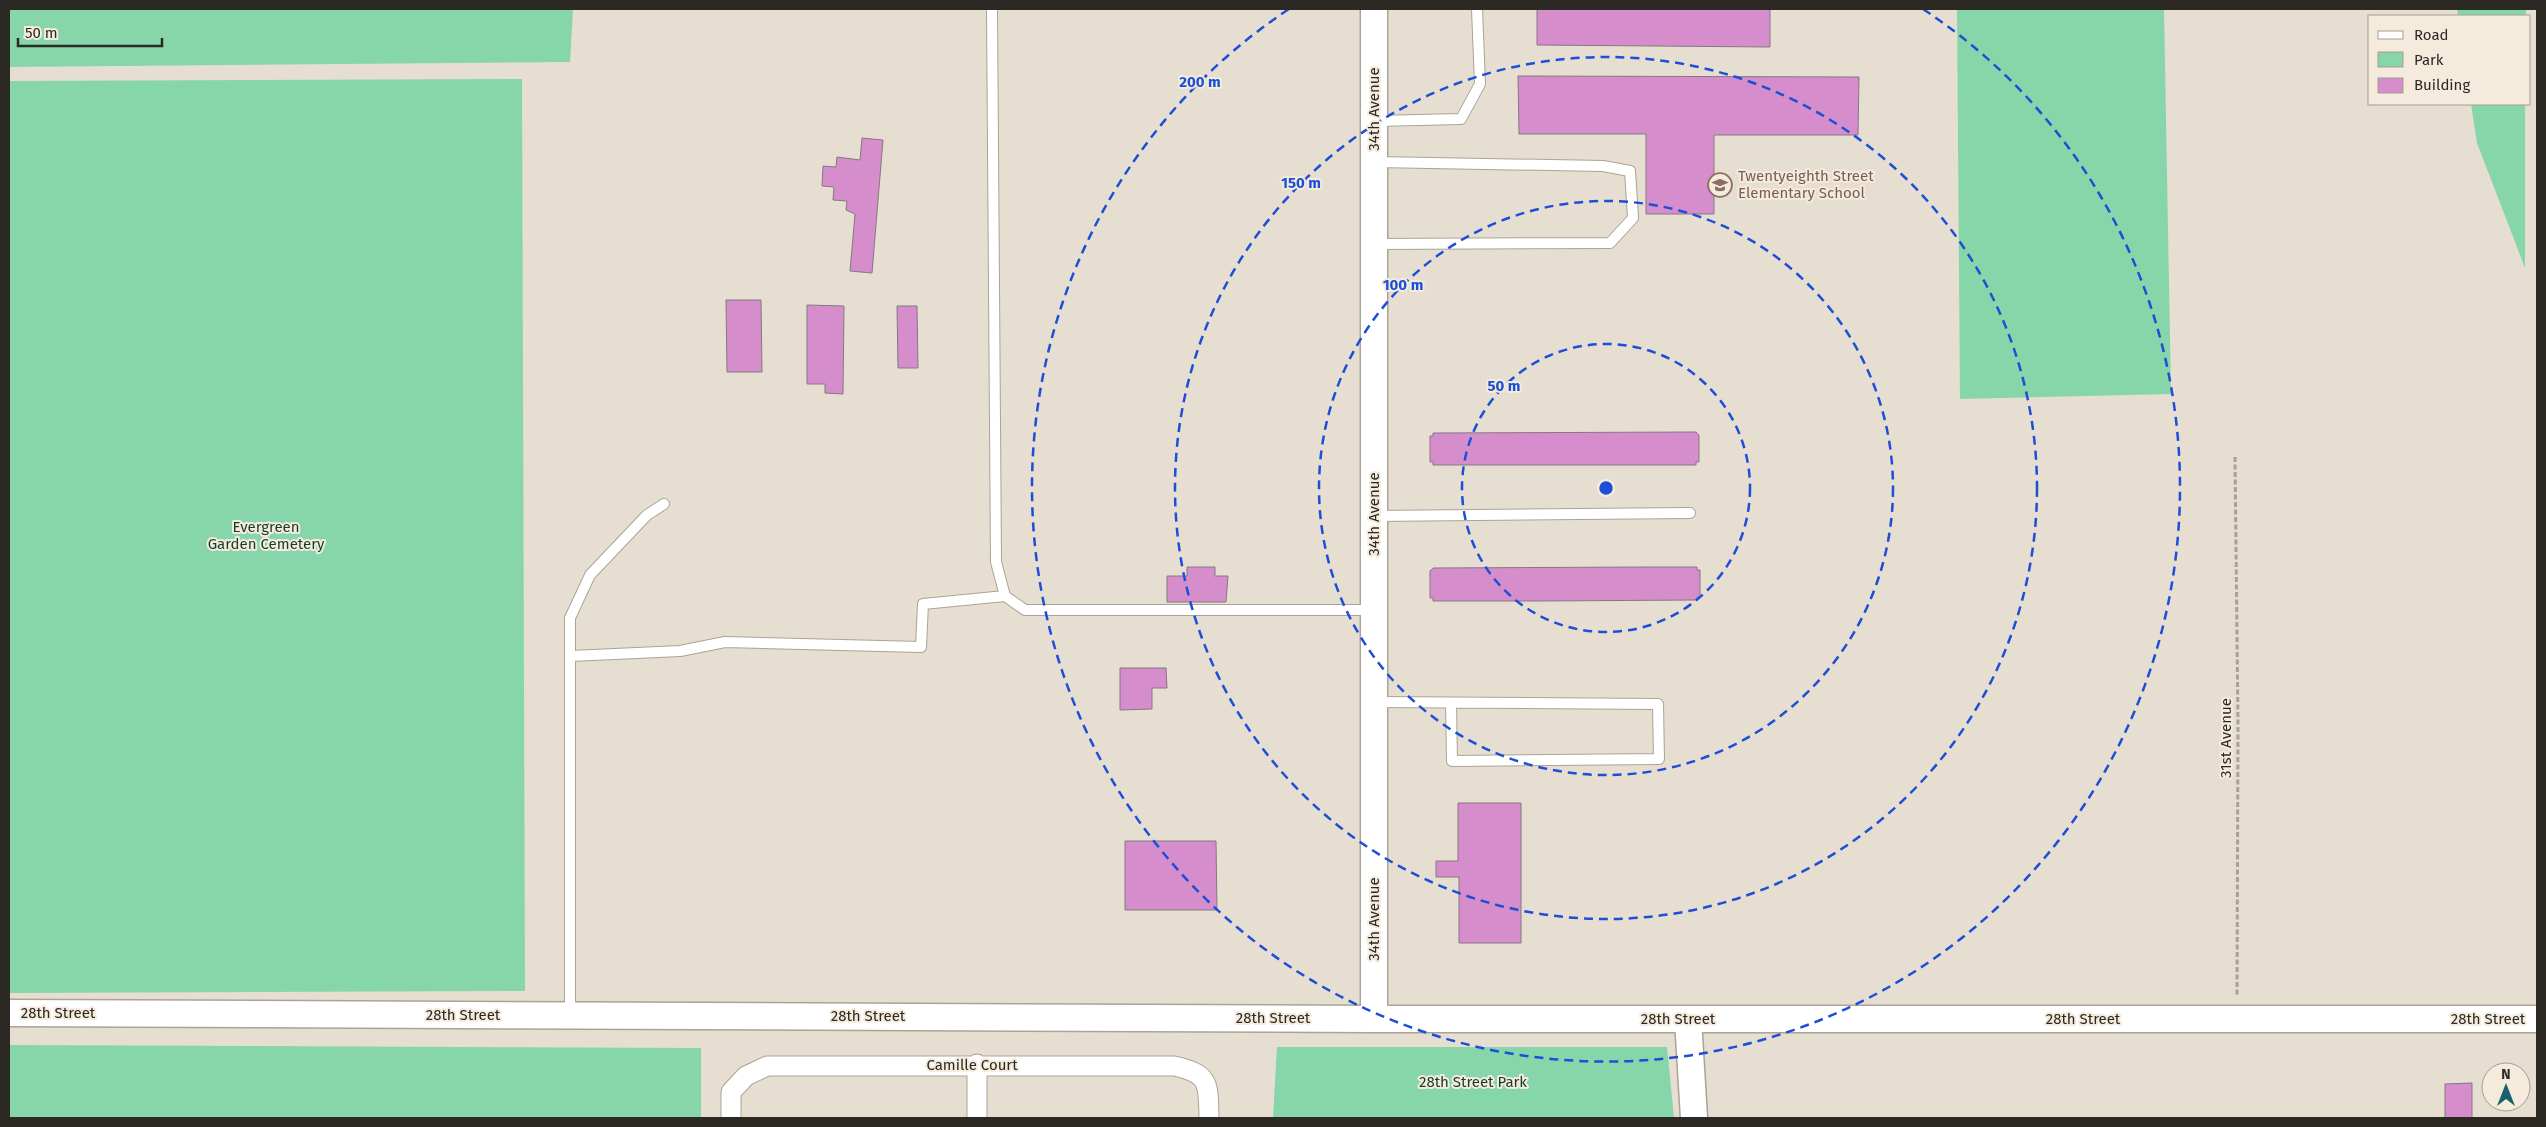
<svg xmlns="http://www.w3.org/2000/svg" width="2546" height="1127" font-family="'Fira Sans',sans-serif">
  <rect width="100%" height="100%" fill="#e6ded0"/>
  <path fill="#86d6a9" d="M9,9H573L570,62L9,67Z
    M1957,9H2164L2171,394L1960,399Z
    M2457,9H2526V16H2458Z
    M522,79L525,991L9,993V81Z
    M2471,104H2525V268L2477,143Z
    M9,1045L701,1048V1118H9Z
    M1277,1047H1667L1674,1118H1273Z"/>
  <path fill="#d68dcc" stroke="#847882" d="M1537,9H1770V47L1537,45Z
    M1518,76L1859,77L1858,135H1714V214H1646V134H1519Z
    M862,138L883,140L872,273L850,271L855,214L846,210L847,201L833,200L834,187L822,186L823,166L836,167L837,157L860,160Z
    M726,300H761L762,372H727Z
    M807,305L844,306L843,394L825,393V384H807Z
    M897,306H917L918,368H898Z
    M1696,432L1699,435V462H1696V465H1433V462H1430V436H1433V433Z
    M1187,567H1215V576H1228L1226,602H1167V576H1187Z
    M1645,567H1697V570H1700V597H1697V600L1541,601H1433V598H1430V571L1433,568Z
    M1120,668H1166L1167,688H1152V709L1120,710Z
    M1458,803H1521V943H1459V877H1436V861H1458Z
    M1125,841H1216L1217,910H1125Z
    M2472,1083V1118H2445V1084Z"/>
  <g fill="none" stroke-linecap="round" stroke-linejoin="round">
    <g stroke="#aba496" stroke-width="12">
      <path id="lane" d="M992,9L996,562L1005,596L1025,610H1373
        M1375,121L1461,119L1480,84L1477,9
        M1375,244L1610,243L1633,218L1630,171L1603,166L1376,162
        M1374,516L1690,513
        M571,656L680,651L725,642L921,647L923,604L1005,596
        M1375,702L1658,704L1659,759L1452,761L1451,703
        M570,1014V618L590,575L647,515L664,504"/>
    </g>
    <g stroke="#aba496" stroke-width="21">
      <path id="street" d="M977,1064V1118
        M731,1118V1092L746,1076L767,1066H1174C1211,1074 1208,1084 1209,1118"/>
    </g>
    <g stroke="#aba496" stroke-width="29">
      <path id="secondary" d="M9,1013L1374,1019H2537
        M1374,1019V9
        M1688,1019L1694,1118"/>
    </g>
    <path stroke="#a7a196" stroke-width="3" stroke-dasharray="5 2.5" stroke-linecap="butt" d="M2235,457L2238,724L2237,996"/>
    <use href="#lane" stroke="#fff" stroke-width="10"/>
    <use href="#street" stroke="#fff" stroke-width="19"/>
    <use href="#secondary" stroke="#fff" stroke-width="26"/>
  </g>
  <g fill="none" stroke="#1d4ed8" stroke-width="2.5" stroke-dasharray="9 6">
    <circle cx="1606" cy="488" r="144"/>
    <circle cx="1606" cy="488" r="287"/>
    <circle cx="1606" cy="488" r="431"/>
    <path d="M1923 9A574 574 0 1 1 1289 9"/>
  </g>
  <defs>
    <g id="school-ring" transform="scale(1.25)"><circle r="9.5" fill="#f4ebdd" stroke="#8d6e63" stroke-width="1.5"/><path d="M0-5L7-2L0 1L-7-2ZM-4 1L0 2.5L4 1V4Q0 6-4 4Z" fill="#8d6e63"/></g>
  </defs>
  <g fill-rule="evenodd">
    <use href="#school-ring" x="1720" y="185"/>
  </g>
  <g text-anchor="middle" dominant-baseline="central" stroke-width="4" stroke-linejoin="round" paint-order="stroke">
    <g font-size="15" fill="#2c2924" stroke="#f4ebdd">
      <text transform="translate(1374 109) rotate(-90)">34th Avenue</text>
      <text transform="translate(1374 514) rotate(-90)">34th Avenue</text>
      <text transform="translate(2226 738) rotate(-90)">31st Avenue</text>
      <text transform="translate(1374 919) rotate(-90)">34th Avenue</text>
      <text x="58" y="1013">28th Street</text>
      <text x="463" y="1015">28th Street</text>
      <text x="868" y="1016">28th Street</text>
      <text x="1273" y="1018">28th Street</text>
      <text x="1678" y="1019">28th Street</text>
      <text x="2083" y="1019">28th Street</text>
      <text x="2488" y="1019">28th Street</text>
      <text x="972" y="1065">Camille Court</text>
    </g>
    <g font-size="15" fill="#785e54" stroke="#f4ebdd" text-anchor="start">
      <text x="1738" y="176">Twentyeighth Street<tspan x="1738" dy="17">Elementary School</tspan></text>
    </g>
    <g font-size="15" fill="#143d28" stroke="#f4ebdd">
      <text x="266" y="527">Evergreen<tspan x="266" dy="17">Garden Cemetery</tspan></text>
      <text x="1473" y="1082">28th Street Park</text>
    </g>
  </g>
  <circle cx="1606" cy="488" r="8" fill="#1d4ed8" stroke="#f4ebdd" stroke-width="2.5"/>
  <g font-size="15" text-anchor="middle" font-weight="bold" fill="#1d4ed8" stroke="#f4ebdd" stroke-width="4" stroke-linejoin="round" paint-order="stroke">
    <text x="1200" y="87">200 m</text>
    <text x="1301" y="188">150 m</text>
    <text x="1403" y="290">100 m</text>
    <text x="1504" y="391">50 m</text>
  </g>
  <rect width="2546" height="1127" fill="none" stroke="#2c2924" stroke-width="20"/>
  <rect x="2368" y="15" width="162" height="90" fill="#f4ebdd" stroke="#a49d93"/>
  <rect x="2378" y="31" width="25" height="8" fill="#ffffff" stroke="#a49d93"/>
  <text x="2414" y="40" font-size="15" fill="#2c2924">Road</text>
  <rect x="2378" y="52" width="25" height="15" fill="#86d6a9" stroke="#a49d93"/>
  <text x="2414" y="65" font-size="15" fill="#2c2924">Park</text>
  <rect x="2378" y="78" width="25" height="15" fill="#d68dcc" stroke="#a49d93"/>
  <text x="2414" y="90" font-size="15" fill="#2c2924">Building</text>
  <g transform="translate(2506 1087)"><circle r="24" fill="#f4ebdd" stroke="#a49d93"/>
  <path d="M0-4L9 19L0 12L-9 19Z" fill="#15616c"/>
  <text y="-8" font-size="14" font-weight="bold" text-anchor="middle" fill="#2c2924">N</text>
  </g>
  <path d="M18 38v8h144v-8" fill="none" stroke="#2c2924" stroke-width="2.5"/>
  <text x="25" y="38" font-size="15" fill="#2c2924" stroke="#f4ebdd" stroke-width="4" paint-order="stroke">50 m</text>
</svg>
